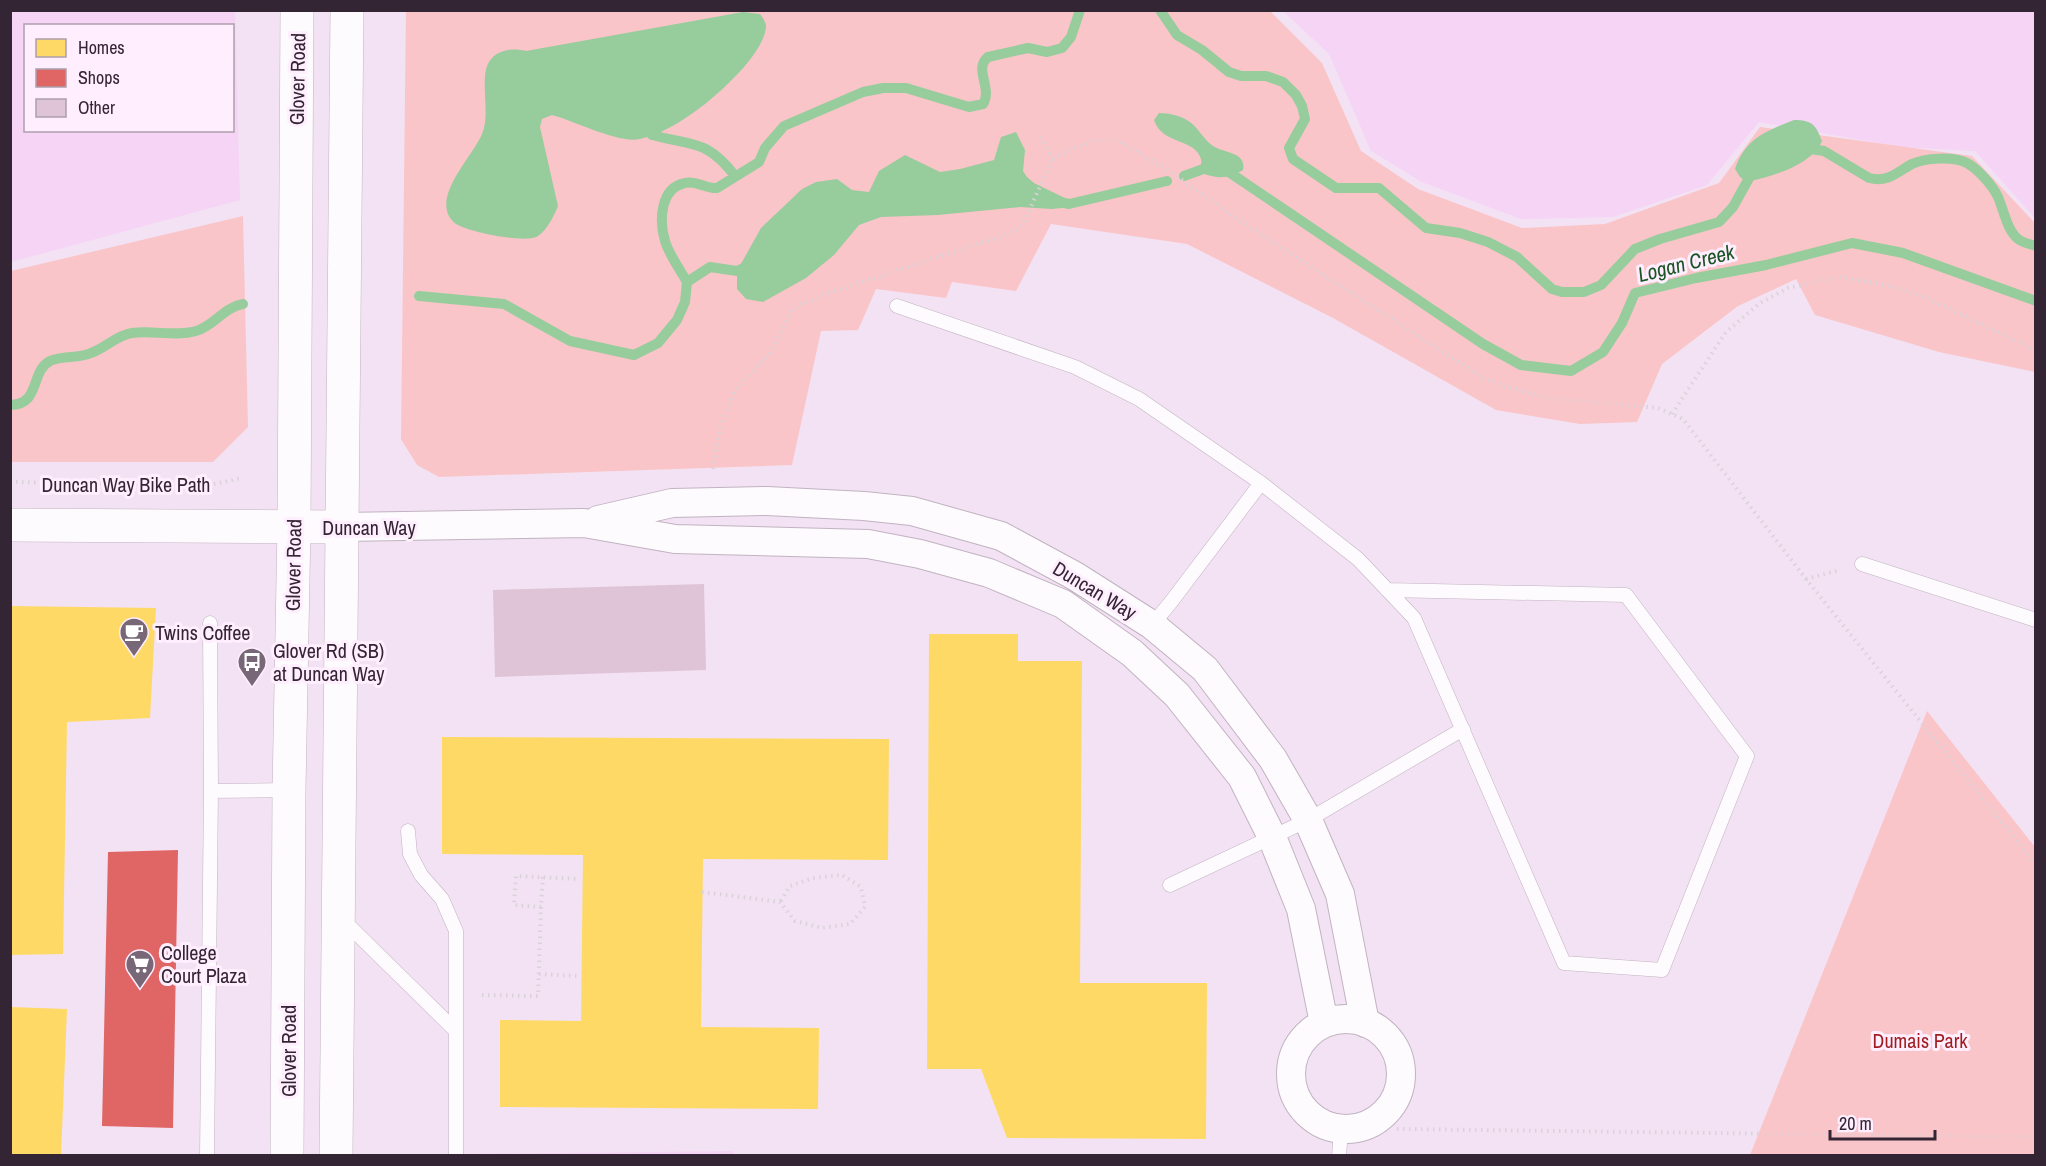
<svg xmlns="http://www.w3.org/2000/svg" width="2046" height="1166" font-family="'Archivo Narrow',sans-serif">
  <rect width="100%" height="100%" fill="#f3e2f3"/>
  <path fill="#f5d4f5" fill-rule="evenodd" d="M11,10L235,11L240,200L11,262ZM26,26H232V130H26Z
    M1283,11H2035V218L1975,151L1900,147L1759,122L1707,185L1613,217L1521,219L1422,182L1371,151L1329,54Z
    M733,1151V1156L392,1155Z"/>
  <path fill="#fac5c8" d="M406,11H1270L1322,63L1361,151L1418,189L1522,228L1605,224L1719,183L1760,127L1972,156L2035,223V372L1939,352L1815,315L1796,279L1738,306L1662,364L1637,422L1580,424L1496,410L1333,318L1187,244L1051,224L1016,291L952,282L946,298L876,289L858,330L821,331L792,465L439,477L417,465L401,439Z
    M243,216L248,427L213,462H11V271Z
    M1927,711L2035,847V1155H1750Z"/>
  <path fill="#97cc9c" d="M743,12L760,14C762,17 766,22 766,26C765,53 718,95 697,110C681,122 659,135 640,139C619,144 575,121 552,115L542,119L540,127L558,206C554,216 547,230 538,236C526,244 470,232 458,225C453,223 448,216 447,211C441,187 473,155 482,134C491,115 479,78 489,62C497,49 513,48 526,51Z
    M1159,113C1169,113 1182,116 1190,122C1199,129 1204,140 1213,146C1221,151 1233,152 1239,157C1243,161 1244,164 1243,170C1228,179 1218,179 1201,173C1200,168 1202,163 1201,159C1195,138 1162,145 1154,120Z
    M1794,120C1812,120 1816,125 1822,141C1811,166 1772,176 1747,182L1740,177L1735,169C1745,139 1766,131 1794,120Z
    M1016,132L1025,150L1023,171L1027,177L1034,183L1071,201L1073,203L1071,207L1052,209L1020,207L938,215L881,217L859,225L834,255L806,278L763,302L746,299L737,289V271L761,228L802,189L816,182L837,179L852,190L869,192L879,171L905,155L940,172L960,169L994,160L1001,137Z"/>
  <path fill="#ffd966" d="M10,606L156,608L150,718L67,722L63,954L10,955Z
    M929,634H1018V661H1082L1080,983H1207L1206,1139L1007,1138L981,1069H927Z
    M442,737L889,739L888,860L703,859L701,1027L819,1028L818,1109L500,1107V1020L581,1021L583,855L442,854Z
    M10,1007L67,1009L61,1156H10Z"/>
  <path fill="#e06666" d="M178,850L173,1128L102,1126L108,852Z"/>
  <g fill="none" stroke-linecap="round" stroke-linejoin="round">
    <path stroke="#97cc9c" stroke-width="10" d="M1160,10L1177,35L1202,50L1229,72L1241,76H1266L1283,82L1296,95L1302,106L1305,119L1289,148L1293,159L1336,188H1379L1426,228L1460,233L1488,242L1517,257L1552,289L1562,292H1584L1601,285L1635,249L1660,239L1719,222L1733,207L1753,171
      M652,135C692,146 707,139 735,176
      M1804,148L1824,151L1869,178C1888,183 1897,172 1912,164C1925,158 1953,156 1967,163C1978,169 1993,186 1998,197C2004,211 2007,230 2018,239C2023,243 2030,244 2036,246
      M1184,176L1217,164L1483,344L1521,365L1571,371L1603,352L1622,323L1635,293L1696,278L1766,265L1852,243L1903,253L2036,301
      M1060,202L1069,204L1167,181
      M687,282C680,269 669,255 665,241C659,221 660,188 685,183C696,180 706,189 717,188L759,162L765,148L784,126L863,92L883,88H906L969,107L983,104C993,88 973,69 988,57L1028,48L1047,52L1062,48L1071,37L1080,10
      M687,282L710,267L737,271L750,265
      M419,296L504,304L570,341L634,355L658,343L677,320L685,302L687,282
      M10,405C41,405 30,371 50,361C63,355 78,359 91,353C105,348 117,335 132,333C153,330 175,337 196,331C214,326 224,307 243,304"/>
  </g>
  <path fill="#dec4d6" d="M704,584L706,670L495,677L493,590Z"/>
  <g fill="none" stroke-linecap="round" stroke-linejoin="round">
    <g stroke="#c1b3c1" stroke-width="15">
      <path id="service" d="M897,306L1075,367L1139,399L1261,483L1358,559L1414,618L1564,963L1662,970L1747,756L1626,595L1387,590
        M1862,564L2036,620
        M1152,625L1171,602L1261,483
        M211,791L289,790
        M408,831L410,854L421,875L442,899L456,931V1156
        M1170,885L1308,820L1463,729
        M342,919L456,1031
        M207,1156L211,791L210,623
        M1339,1156L1341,1130"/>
    </g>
    <g stroke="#c1b3c1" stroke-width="30">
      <path id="minor" d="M598,520L672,503L767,501L864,506L912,511L1001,536L1075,576L1152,625L1205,669L1273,759L1308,820L1340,894L1365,1023
        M342,527L584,523L675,539L868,544L920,554L989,573L1063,604L1132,653L1177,695L1242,777L1272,837L1301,909L1324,1023
        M1291 1074a55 55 0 1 1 110 0a55 55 0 1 1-110 0Z"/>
    </g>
    <g stroke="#c1b3c1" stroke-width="34">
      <path id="tertiary" d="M10,525L342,527"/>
    </g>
    <g stroke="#c1b3c1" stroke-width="34">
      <path id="secondary" d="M287,1156L289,790L294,527L297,10
        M336,1156L347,10"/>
    </g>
    <path stroke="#d9d3d9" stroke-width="4" stroke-dasharray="1.5 4.5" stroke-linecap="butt" d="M1040,137L1053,158L1091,141L1117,140L1166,169L1245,224L1486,380L1541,397L1658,408L1683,419L1806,579L2036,865
      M1672,414L1726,332L1760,303L1788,288L1841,277L1876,283L1918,294L2036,350
      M713,469L720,427L735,390L771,352L793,308L828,293L1012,233L1023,224L1053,158
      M10,482L210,485L241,478
      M1806,579L1840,570
      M543,877L541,907L514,905L516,876L577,879
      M702,892L780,902L795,921L822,928L850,924L865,907L861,887L842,875L813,878L790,886L780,902
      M539,974L581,976
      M482,995L538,996L541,907
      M1397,1129L2036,1137"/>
    <use href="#service" stroke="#fdfbfd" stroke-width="14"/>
    <use href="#minor" stroke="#fdfbfd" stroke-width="28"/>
    <use href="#tertiary" stroke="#fdfbfd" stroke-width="33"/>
    <use href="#secondary" stroke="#fdfbfd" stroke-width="33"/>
  </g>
  <defs>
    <g id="cafe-pin" transform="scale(1.5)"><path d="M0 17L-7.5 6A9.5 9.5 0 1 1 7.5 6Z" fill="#776777" stroke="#feeefe"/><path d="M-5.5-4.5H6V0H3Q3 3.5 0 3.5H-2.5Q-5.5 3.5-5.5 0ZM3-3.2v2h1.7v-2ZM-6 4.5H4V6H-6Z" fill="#fff"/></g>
    <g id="bus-pin" transform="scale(1.5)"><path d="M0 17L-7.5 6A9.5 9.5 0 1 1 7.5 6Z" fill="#776777" stroke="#feeefe"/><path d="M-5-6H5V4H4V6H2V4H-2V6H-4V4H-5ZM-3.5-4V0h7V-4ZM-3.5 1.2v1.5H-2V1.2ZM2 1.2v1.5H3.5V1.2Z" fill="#fff"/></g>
    <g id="supermarket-pin" transform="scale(1.5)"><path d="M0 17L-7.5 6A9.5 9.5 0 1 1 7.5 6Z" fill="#776777" stroke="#feeefe"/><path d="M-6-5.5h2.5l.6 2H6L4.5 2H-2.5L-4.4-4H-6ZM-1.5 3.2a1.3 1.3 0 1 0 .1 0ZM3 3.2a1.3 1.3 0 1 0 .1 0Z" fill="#fff"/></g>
  </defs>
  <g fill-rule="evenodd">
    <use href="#cafe-pin" x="134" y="632"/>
    <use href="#bus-pin" x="252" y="662"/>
    <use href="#supermarket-pin" x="140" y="964"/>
  </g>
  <g text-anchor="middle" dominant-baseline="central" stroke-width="6" stroke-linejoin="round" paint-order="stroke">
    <g font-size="20" fill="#342534" stroke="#feeefe">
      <text transform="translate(297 79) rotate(-89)">Glover Road</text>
      <text x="126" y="484">Duncan Way Bike Path</text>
      <text x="369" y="527">Duncan Way</text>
      <text transform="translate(293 565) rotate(-89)">Glover Road</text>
      <text transform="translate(1095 590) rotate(31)">Duncan Way</text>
      <text transform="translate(288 1051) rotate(-90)">Glover Road</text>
    </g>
    <g font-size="20" fill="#342534" stroke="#feeefe" text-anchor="start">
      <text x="155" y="632">Twins Coffee</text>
      <text x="273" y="650">Glover Rd (SB)<tspan x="273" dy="23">at Duncan Way</tspan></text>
      <text x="161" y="952">College<tspan x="161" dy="23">Court Plaza</tspan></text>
    </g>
    <g font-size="20" fill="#9f1c1e" stroke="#feeefe">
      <text x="1920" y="1040">Dumais Park</text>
    </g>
    <g font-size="21" font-style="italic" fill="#195423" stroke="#feeefe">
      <text transform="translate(1686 263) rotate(-14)">Logan Creek</text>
    </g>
  </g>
  <rect width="2046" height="1166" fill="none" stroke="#342534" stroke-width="24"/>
  <rect x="24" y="24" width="210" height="108" fill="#feeefe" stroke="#ad9ead" stroke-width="1.5"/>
  <rect x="36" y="39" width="30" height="18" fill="#ffd966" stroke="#ad9ead" stroke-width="1.5"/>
  <text x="78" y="54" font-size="18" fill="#342534">Homes</text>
  <rect x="36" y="69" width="30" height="18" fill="#e06666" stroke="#ad9ead" stroke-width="1.5"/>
  <text x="78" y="84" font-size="18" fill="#342534">Shops</text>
  <rect x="36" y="99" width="30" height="18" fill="#dec4d6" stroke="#ad9ead" stroke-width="1.5"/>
  <text x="78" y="114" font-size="18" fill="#342534">Other</text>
  <path d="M1830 1130v9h105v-9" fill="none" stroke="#342534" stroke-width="3"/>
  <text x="1839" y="1130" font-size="18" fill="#342534" stroke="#feeefe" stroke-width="4.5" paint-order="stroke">20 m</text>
</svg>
